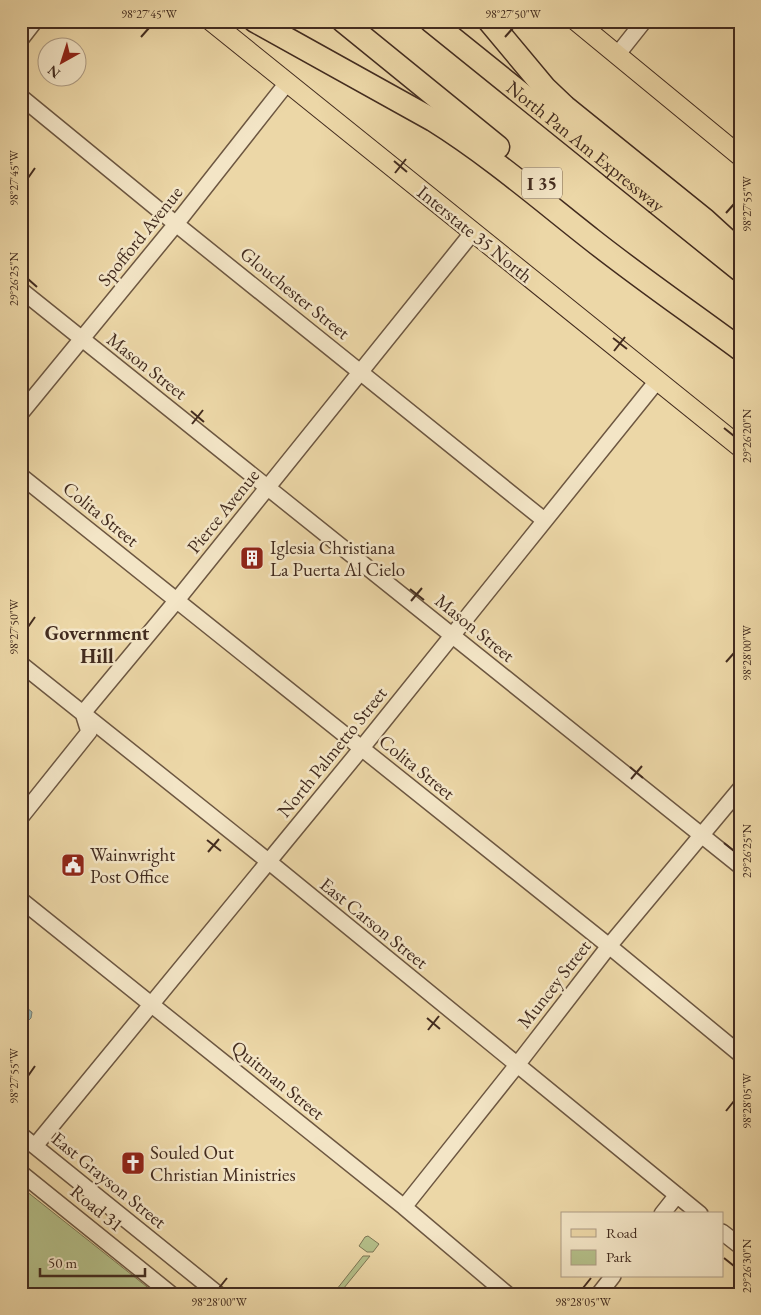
<svg xmlns="http://www.w3.org/2000/svg" width="761" height="1315" font-family="'EB Garamond',serif">
  <rect width="100%" height="100%" fill="#ecd7a7"/>
  <filter id="stains"><feTurbulence type="fractalNoise" baseFrequency=".004" numOctaves="4"/><feColorMatrix values="0 0 0 0 .2 0 0 0 0 .09 0 0 0 0 .02 0 0 0 .5 -.17"/></filter>
  <radialGradient id="worn" r=".72"><stop offset=".6" stop-color="#630" stop-opacity="0"/><stop offset="1" stop-color="#630" stop-opacity=".3"/></radialGradient>
  <path fill="#b4bf89" stroke="#7c7654" d="M21,1187L156,1294H21Z
    M368,1236L379,1244L373,1252H367L359,1246L365,1237Z
    M363,1256H370L339,1294H333Z"/>
  <path fill="#9bb8b1" stroke="#788077" d="M21,1003L32,1012L31,1018L27,1022L21,1021Z"/>
  <g fill="none" stroke-linecap="round" stroke-linejoin="round">
    <g stroke="#6d5741" stroke-width="18">
      <path id="minor" d="M21,39L35,21
        M617,55L644,21
        M21,97L176,224L544,520
        M21,290L740,866
        M21,413L176,224L287,83
        M21,476L609,946L740,1054
        M21,664L268,861L700,1214
        M21,817L89,732L83,713L177,600L473,232
        M21,900L404,1207L507,1294
        M21,1135L218,1294
        M35,1146L361,749L657,381
        M21,1173L171,1294
        M404,1207L517,1065L609,946L740,789
        M662,1214L677,1195
        M722,1232L740,1246
        M599,1294L613,1276"/>
    </g>
    <g stroke="#432c1f" stroke-width="21">
      <path id="major" d="M211,21L740,447
        M576,21L740,156"/>
    </g>
    <g stroke="#432c1f" stroke-width="25">
      <g id="highway">
        <path d="M255,21L433,120C489,155 539,198 591,239C639,277 690,312 740,349"/>
        <path d="M343,21L498,147"/>
        <path id="s1" d="M431,21L740,270"/>
        <path d="M489,21L545,88L565,107L705,220L740,252"/>
      </g>
    </g>
    <use href="#minor" stroke="#f3e5c6" stroke-width="15"/>
    <use href="#major" stroke="#ecd7a7" stroke-width="19"/>
    <use href="#highway" stroke="#ecd7a7" stroke-width="22"/>
  </g>
  <path fill="none" stroke="#432c1f" stroke-width="2" d="M141,37L149,28M505,37L513,28M394,161L407,172M395,173L406,159M28,178L35,168M726,213L734,204M28,279L37,287M613,338L627,349M614,351L625,337M191,411L204,422M192,424L203,410M724,428L734,436M410,589L424,600M411,601L422,588M28,627L35,617M726,662L734,653M630,767L643,778M631,779L642,766M207,840L221,851M724,843L734,851M208,852L219,839M427,1018L440,1029M428,1030L439,1016M28,1076L35,1066M726,1111L734,1101M724,1258L734,1266M219,1288L227,1278M583,1288L591,1278"/>
  <defs>
    <g id="building-square" transform="scale(1.25)"><rect x="-9" y="-9" width="18" height="18" rx="4" fill="#8f2418" stroke="#f3e5c6"/><path d="M-4-6H4V6H1V3H-1V6H-4ZM-2.5-4.3h1.7v1.8h-1.7ZM.8-4.3h1.7v1.8H.8ZM-2.5-1h1.7V.8h-1.7ZM.8-1h1.7V.8H.8Z" fill="#fff"/></g>
    <g id="civic-square" transform="scale(1.25)"><rect x="-9" y="-9" width="18" height="18" rx="4" fill="#8f2418" stroke="#f3e5c6"/><path d="M-.6-6.5H3V-4.5H.6V-3L4-1V1h2V6H-6V1h2V-1L-.6-3ZM-1.2 2.5V6h2.4V2.5Z" fill="#fff"/></g>
    <g id="church-square" transform="scale(1.25)"><rect x="-9" y="-9" width="18" height="18" rx="4" fill="#8f2418" stroke="#f3e5c6"/><path d="M-1.2-6h2.4v3.5h3.3v2.4h-3.3V6h-2.4V-.1h-3.3v-2.4h3.3Z" fill="#fff"/></g>
  </defs>
  <g fill-rule="evenodd">
    <use href="#building-square" x="252" y="558"/>
    <use href="#civic-square" x="73" y="865"/>
    <use href="#church-square" x="133" y="1163"/>
  </g>
  <g text-anchor="middle" dominant-baseline="central" stroke-width="5" stroke-linejoin="round" paint-order="stroke">
    <rect fill="#f3e5c6" stroke="#786451" stroke-width="1" x="522" y="167.5" width="40" height="31" rx="4"/>
    <g font-size="18" font-weight="bold" fill="#432c1f">
      <text x="542" y="183">I 35</text>
    </g>
    <g font-size="19" fill="#432c1f" stroke="#f3e5c6">
      <text stroke="none"><textPath href="#s1" startOffset="199">North Pan Am Expressway</textPath></text>
      <text transform="translate(475 234) rotate(39)">Interstate 35 North</text>
      <text transform="translate(140 236) rotate(-51)">Spofford Avenue</text>
      <text transform="translate(295 293) rotate(39)">Glouchester Street</text>
      <text transform="translate(147 366) rotate(38)">Mason Street</text>
      <text transform="translate(223 511) rotate(-51)">Pierce Avenue</text>
      <text transform="translate(101 514) rotate(39)">Colita Street</text>
      <text transform="translate(475 628) rotate(39)">Mason Street</text>
      <text transform="translate(332 752) rotate(-51)">North Palmetto Street</text>
      <text transform="translate(417 767) rotate(39)">Colita Street</text>
      <text transform="translate(374 923) rotate(39)">East Carson Street</text>
      <text transform="translate(554 984) rotate(-52)">Muncey Street</text>
      <text transform="translate(278 1080) rotate(39)">Quitman Street</text>
      <text transform="translate(109 1180) rotate(39)">East Grayson Street</text>
      <text transform="translate(97 1208) rotate(39)">Road 31</text>
    </g>
    <g font-size="19" fill="#432c1f" stroke="#f3e5c6" text-anchor="start">
      <text x="270" y="547">Iglesia Christiana<tspan x="270" dy="22">La Puerta Al Cielo</tspan></text>
      <text x="90" y="854">Wainwright<tspan x="90" dy="22">Post Office</tspan></text>
      <text x="150" y="1152">Souled Out<tspan x="150" dy="22">Christian Ministries</tspan></text>
    </g>
    <g font-size="20" font-weight="bold" fill="#432c1f" stroke="#f3e5c6">
      <text x="97" y="633">Government<tspan x="97" dy="23">Hill</tspan></text>
    </g>
  </g>
  <rect width="761" height="1315" fill="none" stroke="#ecd7a7" stroke-width="55"/>
  <rect x="561" y="1212" width="162" height="65" fill="#f3e5c6" stroke="#ad9b83"/>
  <rect x="571" y="1229" width="25" height="8" fill="#ecd7a7" stroke="#ad9b83"/>
  <text x="606" y="1238" font-size="15" fill="#432c1f">Road</text>
  <rect x="571" y="1250" width="25" height="15" fill="#b4bf89" stroke="#ad9b83"/>
  <text x="606" y="1262" font-size="15" fill="#432c1f">Park</text>
  <g transform="translate(62 62) rotate(219)"><circle r="24" fill="#f3e5c6" stroke="#ad9b83"/>
  <path d="M0-4L9 19L0 12L-9 19Z" fill="#8f2418"/>
  <text y="-8" font-size="14" font-weight="bold" text-anchor="middle" fill="#432c1f">N</text>
  </g>
  <path d="M40 1268v8h105v-8" fill="none" stroke="#432c1f" stroke-width="2.5"/>
  <text x="48" y="1268" font-size="15" fill="#432c1f" stroke="#f3e5c6" stroke-width="4" paint-order="stroke">50 m</text>
  <rect x="28" y="28" width="706" height="1260" fill="none" stroke="#432c1f" stroke-width="2"/>
  <g font-size="12" text-anchor="middle" fill="#432c1f">
    <text x="149" y="18">98°27'45"W</text>
    <text x="513" y="18">98°27'50"W</text>
    <text transform="translate(14 178) rotate(-90)" y="4">98°27'45"W</text>
    <text transform="translate(747 204) rotate(-90)" y="4">98°27'55"W</text>
    <text transform="translate(14 279) rotate(-90)" y="4">29°26'25"N</text>
    <text transform="translate(747 436) rotate(-90)" y="4">29°26'20"N</text>
    <text transform="translate(14 627) rotate(-90)" y="4">98°27'50"W</text>
    <text transform="translate(747 653) rotate(-90)" y="4">98°28'00"W</text>
    <text transform="translate(747 851) rotate(-90)" y="4">29°26'25"N</text>
    <text transform="translate(14 1076) rotate(-90)" y="4">98°27'55"W</text>
    <text transform="translate(747 1101) rotate(-90)" y="4">98°28'05"W</text>
    <text transform="translate(747 1266) rotate(-90)" y="4">29°26'30"N</text>
    <text x="219" y="1306">98°28'00"W</text>
    <text x="583" y="1306">98°28'05"W</text>
  </g>
  <rect width="100%" height="100%" filter="url(#stains)"/>
  <rect width="100%" height="100%" fill="url(#worn)"/>
</svg>
